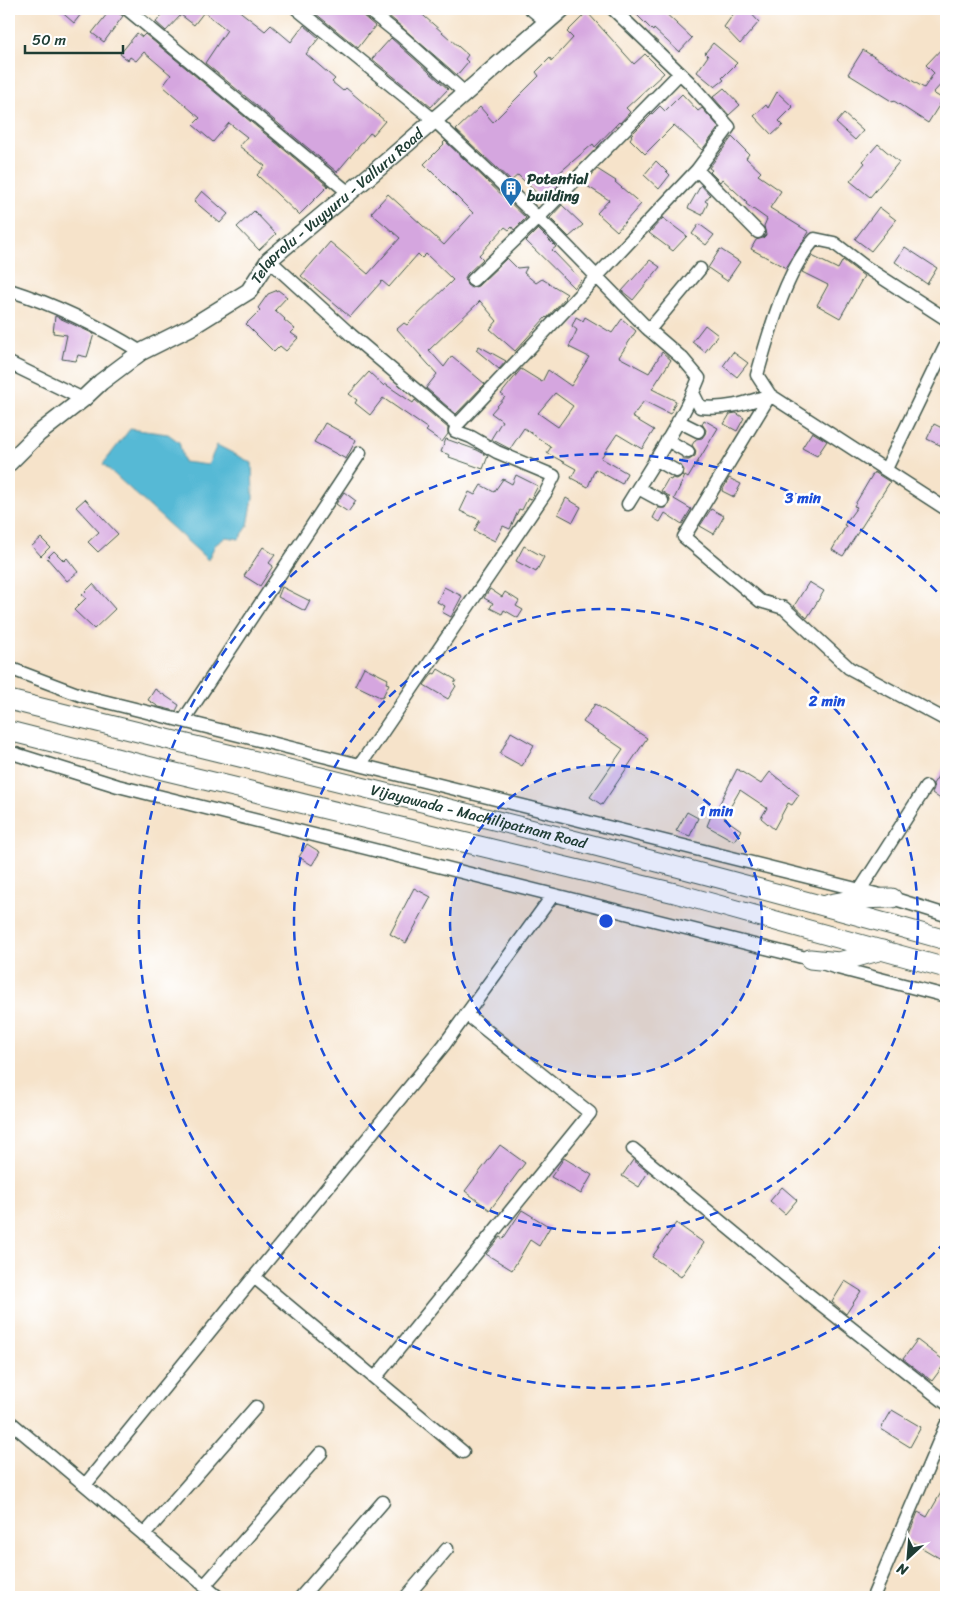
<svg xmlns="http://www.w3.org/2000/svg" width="955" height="1606" font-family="Sriracha,sans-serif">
  <rect width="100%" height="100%" fill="#fff"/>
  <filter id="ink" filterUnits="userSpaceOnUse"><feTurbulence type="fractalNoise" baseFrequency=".02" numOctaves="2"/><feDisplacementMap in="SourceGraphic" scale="10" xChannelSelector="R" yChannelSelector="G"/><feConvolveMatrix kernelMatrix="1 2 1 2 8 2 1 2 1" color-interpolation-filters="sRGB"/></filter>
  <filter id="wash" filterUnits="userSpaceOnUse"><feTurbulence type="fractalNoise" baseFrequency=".0096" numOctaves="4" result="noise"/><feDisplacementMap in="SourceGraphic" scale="20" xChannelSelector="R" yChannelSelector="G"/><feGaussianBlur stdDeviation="1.12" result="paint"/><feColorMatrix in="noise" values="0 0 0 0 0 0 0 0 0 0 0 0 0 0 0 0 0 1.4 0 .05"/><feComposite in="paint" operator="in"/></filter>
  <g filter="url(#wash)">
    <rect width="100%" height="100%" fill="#f6e3ca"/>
    <path fill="#56b9d5" stroke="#3a7b84" d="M130,429L168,434L179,442L184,462L208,465L217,445L252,463L253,498L248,526L239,539L226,537L215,545L208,560L103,464Z"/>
    <g id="blocks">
      <path fill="#d5a6df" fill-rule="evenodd" d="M58,9H85L74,23Z
        M111,9L123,16L104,42L92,33Z
        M155,9H237L265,31L271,25L291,42L304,25L319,38L306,54L335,79L332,82L343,91L346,88L385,121L373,135L370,133L337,172L205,63L227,30L204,12L194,25L181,15L166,31L156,22L162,15Z
        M310,9H355L375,26L358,48Z
        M381,9H416L468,55L465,59L468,62L457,75Z
        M631,9H661L692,38L679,52L654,29L653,31Z
        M737,9H747L759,22L740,44L724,27Z
        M587,12L634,64L645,54L664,73L626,108L630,112L620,123L619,122L595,147L593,144L552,179L558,186L544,200L518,175L511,181L456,130L480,107L493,122L539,76L536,72L550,58L552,61L573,38L567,32Z
        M137,33L142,37L145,34L328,186L299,215L257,175L265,166L239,146L247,137L229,123L213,142L193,125L200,118L163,86L171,75L144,52L136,61L130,57L128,60L120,54Z
        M391,38L448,89L431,107L372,59Z
        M713,43L737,63L722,78L724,80L715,87L697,72L708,56L705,53Z
        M946,44V79L933,93L943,99L928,123L894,101L893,102L848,74L863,50L924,88L934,73L926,65Z
        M724,88L740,105L729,115L713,97Z
        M777,92L793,107L779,121L783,125L772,135L754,116L766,105L768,108Z
        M682,94L698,111L702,108L719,127L702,150L674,125L645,154L630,139L632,136L631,135L660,106L665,111Z
        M844,114L863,131L855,140L836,123Z
        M732,137L749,154L746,158L761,172L758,175L781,191L770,208L809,232L786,268L751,249L756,240L763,238L766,235L764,226L767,219L746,204L747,202L722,179L720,182L710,172L712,170L709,168Z
        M445,141L526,218L514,230L512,227L509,230L505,227L479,255L483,259L467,274L465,278L467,285L471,288L478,286L507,258L517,268L527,267L524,273L536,283L542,279L567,294L564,297L565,298L547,318L546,317L515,351L490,329L497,321L480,301L429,350L444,367L452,356L485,384L456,414L426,388L437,374L397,329L404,323L407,325L453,280L426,254L422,258L418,254L389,287L382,281L350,317L301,276L330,242L368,274L400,238L371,213L388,194L444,245L473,213L424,164L444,144L443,143Z
        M878,144L899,162L870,197L850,181L865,163L863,161Z
        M656,161L670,175L659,189L644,175Z
        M597,169L616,181L615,182L641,204L617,231L597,213L609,200L584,184Z
        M701,185L710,195L705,201L708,203L702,215L688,208Z
        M202,191L228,214L220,223L194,201Z
        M562,205L583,225L569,237L550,218Z
        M879,207L896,220L871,251L855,239Z
        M254,211L276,234L259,250L237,227Z
        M663,218L687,236L673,251L649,233Z
        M699,224L714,235L706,245L692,234Z
        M538,229L556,247L552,250L581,280L574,288L526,241Z
        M905,247L937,268L927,284L895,262Z
        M720,249L740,262L727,281L708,268Z
        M812,256L838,269L843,260L864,276L840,318L817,305L828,285L802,272Z
        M650,260L660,267L633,300L622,291Z
        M278,290L287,297L275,310L285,319L284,320L295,329L291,333L298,338L286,351L280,346L274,352L246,324L260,310L258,308L268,294Z
        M55,316L94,334L87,357L78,355L76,361L62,359L67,335L53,333Z
        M576,317L583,321L585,317L612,333L622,319L636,331L619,357L649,373L662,352L671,360L652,389L676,401L670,414L644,401L632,417L654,430L642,449L617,434L601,458L627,473L622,484L595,469L588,487L571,478L576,469L547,453L551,447L524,428L510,449L491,439L502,421L491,413L505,397L501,394L521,369L542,382L548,370L571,386L589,357L569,347L577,330L572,326ZM555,393L573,406L558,427L538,413Z
        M705,325L718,335L705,352L692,342Z
        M479,346L506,361L499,369L476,350Z
        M733,352L748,363L737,377L723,366Z
        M369,372L384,386L385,384L413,403L415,400L448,428V434L442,442L426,431L428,429L383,398L370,415L355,403L357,400L349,394Z
        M736,413L744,418L737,431L724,424L730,414Z
        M704,420L718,428L688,478L685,476L674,499L691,509L682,524L665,513L660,522L653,518L658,508H666L670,501L669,496L661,491L668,479L671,480L672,478L677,479L683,475L684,470L680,464L682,460H689L695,456L696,451L692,445L696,439L702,438L705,434L706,430L702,424Z
        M325,423L356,440L346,459L314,442Z
        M934,424L946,430V448L927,439Z
        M812,432L827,441L817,456L802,448Z
        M446,439L477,450L488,456L483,469L449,457L450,455L441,452Z
        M874,472L890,482L843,556L832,550L846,526L844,525L857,507L854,506Z
        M516,475L538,486L531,499L528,498L522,510L519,509L510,529L503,526L495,541L474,531L480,520L460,511L469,492L475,495L481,485L494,492L503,479L512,484Z
        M729,478L741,484L734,497L722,491Z
        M344,492L356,501L348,512L336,504Z
        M566,498L581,507L573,522L558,514Z
        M85,499L118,534L98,552L88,542L99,532L76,507Z
        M711,509L724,516L714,534L700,526Z
        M41,538L50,547L41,556L32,546Z
        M524,546L544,557L536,572L516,561Z
        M263,547L275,555L269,563L273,566L260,586L244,576Z
        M54,551L64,561L67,558L78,572L67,581L47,558Z
        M809,582L824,591L807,618L794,606Z
        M93,584L115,609L94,629L74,610L86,598L82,595Z
        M282,587L310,601L305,611L278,597Z
        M444,587L462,596L451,617L442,612L445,606L437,602Z
        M490,589L502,597L505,592L519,601L516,606L523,610L518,618L504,610L502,614L490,608L493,603L484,598Z
        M364,667L388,679L386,683L389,684L382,698L355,685Z
        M438,669L456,680L454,684L456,686L448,699L424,685L433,673L435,674Z
        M155,689L179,705L176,711L159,707L148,700Z
        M595,704L647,738L602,805L590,797L623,749L583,722Z
        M511,732L534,745L522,766L500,754Z
        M946,764V803L932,793L934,788L933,784Z
        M737,769L761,784L770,772L799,795L792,805L788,803L774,829L761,818L767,808L740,790L724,818L741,830L734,841L707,826L711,816L713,817Z
        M687,812L698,818L690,836L676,831Z
        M307,844L320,852L312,865L299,857Z
        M414,888L431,897L406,943L390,934Z
        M500,1145L525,1163L490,1210L465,1191Z
        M564,1158L592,1175L581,1194L551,1177Z
        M633,1160L648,1172L639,1187L622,1176Z
        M782,1187L797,1200L785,1214L770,1201Z
        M522,1210L550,1227L539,1246L530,1240L512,1270L486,1254L500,1237L503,1239Z
        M676,1223L704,1243L681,1277L652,1257Z
        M845,1281L861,1291L846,1314L832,1302Z
        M917,1340L946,1362L932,1381L903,1359Z
        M892,1410L921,1427L910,1447L881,1429Z
        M946,1484V1551L941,1559L907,1539L918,1512L927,1517Z"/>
    </g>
  </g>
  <g filter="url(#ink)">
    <use href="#blocks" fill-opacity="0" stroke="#3f564a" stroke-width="1"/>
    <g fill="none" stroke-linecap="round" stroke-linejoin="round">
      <g stroke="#3f564a" stroke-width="15">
        <path id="minor" d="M127,9L349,193
          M297,9L434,120L554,233L647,328L683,359L699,378C682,422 653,463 628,504
          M367,9L401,36L465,93
          M531,9L547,22
          M697,170L758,232
          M269,260L351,335L457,425
          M473,280L538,218L680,73
          M9,290C56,305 99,326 141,352
          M946,319L864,266L834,243L815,239C786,270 769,333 757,375L770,395L946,509
          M649,330L700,269
          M9,363L83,399
          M693,393L700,407C727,410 746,403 770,395
          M770,395L684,537L760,601L784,608L849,668L946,720
          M678,421L698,431
          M667,440L688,452
          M655,459L676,471
          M886,469L946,345
          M638,488L662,501
          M9,668L83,696L892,898L946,915
          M183,721L360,453
          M9,752L118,786L810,959L834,967L946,996
          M360,765L546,492L554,476L497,452L471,437L455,431L457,425L697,170L729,127L689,82L613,9
          M860,890L926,787
          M633,1149L808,1294L946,1403
          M375,1378L590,1113L466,1014
          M9,1421L218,1597
          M463,1452L254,1277L444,1045L553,895
          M85,1485L254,1277
          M144,1535L256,1407
          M204,1586L321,1453
          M301,1597L383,1502
          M406,1597L447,1549
          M873,1597L946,1425"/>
      </g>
      <g stroke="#3f564a" stroke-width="19">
        <g id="major">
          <path id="s1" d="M9,463L38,434L83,399L101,382L141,352L191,327L249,291L269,260L386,162L562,9"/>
        </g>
      </g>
      <g stroke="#3f564a" stroke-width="21">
        <g id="highway">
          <path id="s2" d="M9,700C322,778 636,852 946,940"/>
          <path d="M9,731L163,770L675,893L946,968"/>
          <path d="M829,904L856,899L892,898"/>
          <path d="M810,959L839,962L882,950"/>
        </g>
      </g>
      <use href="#minor" stroke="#fff" stroke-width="12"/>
      <use href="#major" stroke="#fff" stroke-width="16"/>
      <use href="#highway" stroke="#fff" stroke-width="19"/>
    </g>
  </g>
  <circle cx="606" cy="921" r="156" fill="#1d4ed8" fill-opacity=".12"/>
  <g fill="none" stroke="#1d4ed8" stroke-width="2.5" stroke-dasharray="9 6">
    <circle cx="606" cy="921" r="156"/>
    <circle cx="606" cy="921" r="312"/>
    <path d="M945 1242A467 467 0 1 1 945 600"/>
  </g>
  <defs>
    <g id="building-pin" transform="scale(1.125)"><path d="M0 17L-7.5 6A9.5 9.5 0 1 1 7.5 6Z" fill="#1f6fb2" stroke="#fff"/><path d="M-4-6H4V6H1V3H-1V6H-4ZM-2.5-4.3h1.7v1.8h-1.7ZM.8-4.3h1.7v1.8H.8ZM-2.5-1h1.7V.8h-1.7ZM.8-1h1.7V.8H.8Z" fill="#fff"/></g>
  </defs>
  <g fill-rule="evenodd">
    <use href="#building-pin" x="511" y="188"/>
  </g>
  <g text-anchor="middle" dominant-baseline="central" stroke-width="5" stroke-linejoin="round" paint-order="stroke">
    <g font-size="15" font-weight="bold" fill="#1f3d34" stroke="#fff" text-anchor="start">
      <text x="527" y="179">Potential<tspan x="527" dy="17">building</tspan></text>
    </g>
    <g font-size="15" fill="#1f3d34" stroke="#fff">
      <text stroke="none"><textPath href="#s1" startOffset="420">Telaprolu - Vuyyuru - Valluru Road</textPath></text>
      <text stroke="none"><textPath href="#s2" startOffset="484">Vijayawada - Machilipatnam Road</textPath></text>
    </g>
  </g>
  <circle cx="606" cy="921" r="8" fill="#1d4ed8" stroke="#fff" stroke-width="2.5"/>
  <g font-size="15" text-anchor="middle" font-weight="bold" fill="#1d4ed8" stroke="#fff" stroke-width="5" stroke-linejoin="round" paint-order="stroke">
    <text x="803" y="503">3 min</text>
    <text x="827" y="706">2 min</text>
    <text x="716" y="816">1 min</text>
  </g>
  <rect width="955" height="1606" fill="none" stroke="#fff" stroke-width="30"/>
  <g transform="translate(908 1558) rotate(206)" stroke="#ffffff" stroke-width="4" paint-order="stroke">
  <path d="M0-4L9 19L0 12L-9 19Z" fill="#1f3d34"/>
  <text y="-8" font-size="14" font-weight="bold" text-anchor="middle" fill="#1f3d34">N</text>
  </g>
  <path d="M25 45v8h98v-8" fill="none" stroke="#1f3d34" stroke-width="2.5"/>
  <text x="32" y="45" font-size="15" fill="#1f3d34" stroke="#ffffff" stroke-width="4" paint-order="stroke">50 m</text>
</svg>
